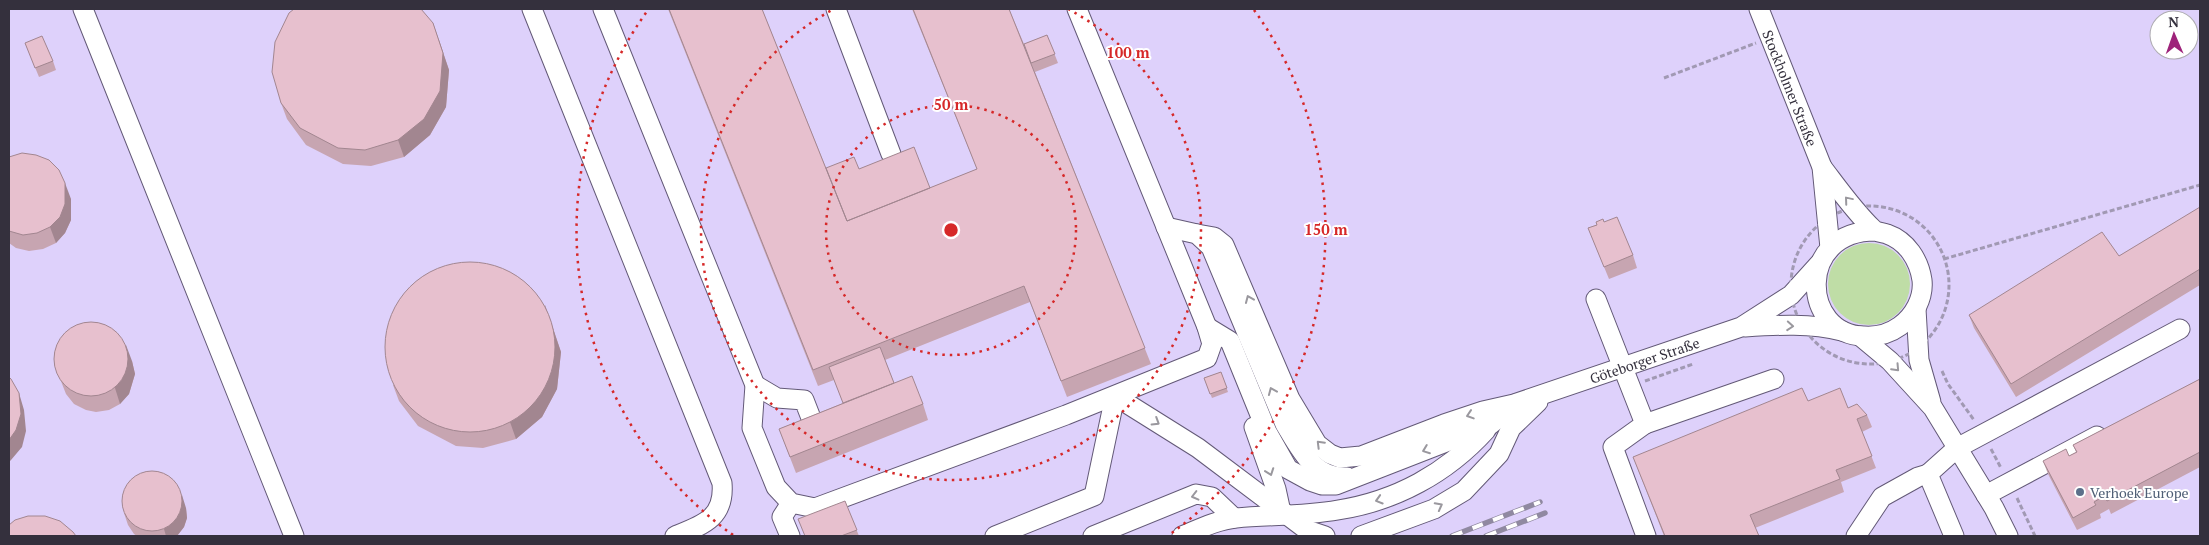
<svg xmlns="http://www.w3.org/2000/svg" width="2209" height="545" font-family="'PT Serif',serif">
  <rect width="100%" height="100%" fill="#e5dbfe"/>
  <path fill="#ded1fb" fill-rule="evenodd" d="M9,9H2200V536H9ZM2159,20H2189V50H2159Z"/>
  <path fill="#bfdda6" d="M1828 284a41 41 0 1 1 82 0a41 41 0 1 1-82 0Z"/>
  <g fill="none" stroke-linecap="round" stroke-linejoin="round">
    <g stroke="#635977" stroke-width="21">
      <g id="minor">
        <path d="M83,9L294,536"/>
        <path d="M532,9L722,483C725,518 703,525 675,536"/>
        <path d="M603,9L755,385L752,428L776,487L791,503L815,508L1066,415L1207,358L1212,344L1207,327L1077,9"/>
        <path d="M836,9L891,154"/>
        <path id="s1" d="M1759,9L1822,167L1830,248"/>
        <path d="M1822,167C1838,188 1854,211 1873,229C1877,233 1882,232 1887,234C1907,241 1919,260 1922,280C1924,298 1914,316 1900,326C1889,334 1878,337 1864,336C1801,335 1796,231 1875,231"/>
        <path d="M1166,227L1197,234L1211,247L1285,424C1300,449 1314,479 1347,477"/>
        <path d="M1197,234L1214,237L1224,245L1290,399L1317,444L1330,454L1340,458L1361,456L1444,424L1483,411L1514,404"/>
        <path d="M1596,299L1645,424L1613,447L1646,536"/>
        <path d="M1916,309L1919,360L1931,402"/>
        <path id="s2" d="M1207,327L1230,341L1267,432L1288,469L1310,481L1322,485H1336L1490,425L1517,403L1741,327L1791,295L1819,264"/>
        <path d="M1745,327C1777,325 1811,323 1842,331"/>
        <path d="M1860,336L1890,361L1933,408L1994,508L2008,536"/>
        <path d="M755,385L777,398L804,400L811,418"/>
        <path d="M1645,424L1774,379"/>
        <path d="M1254,427L1276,489L1281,512"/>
        <path d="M1986,495L2097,436"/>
        <path d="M790,536L782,517L791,503"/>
        <path d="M995,536L1094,496L1115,396L1198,448L1307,530L1325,536"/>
        <path d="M1093,536L1196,494L1212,497L1234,518"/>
        <path d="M1182,536C1199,529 1217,520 1236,518C1270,515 1304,516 1338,510C1396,501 1447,473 1486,430"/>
        <path d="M1361,536L1434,509L1464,491L1499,454L1511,428L1538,402"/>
        <path d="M1856,536L1882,497L1918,477L1928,474"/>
        <path d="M1954,536L1928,474L1957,448L2180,329"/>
      </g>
    </g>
    <path stroke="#a199b3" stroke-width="3" stroke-dasharray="5 2.5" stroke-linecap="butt" d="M1664,78L1756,43
      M1791 285a79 79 0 1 1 158 0a79 79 0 1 1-158 0Z
      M1944,259L2200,185
      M1942,371L1948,384L1974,420
      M1645,381L1693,364
      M1991,449L2001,468
      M2017,498L2035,536"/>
    <use href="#minor" stroke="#fff" stroke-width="19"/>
    <g stroke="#9089a1" stroke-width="5.5">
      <path id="rail" d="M1452,536L1540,502
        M1486,536L1545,513"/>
    </g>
    <use href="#rail" stroke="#fff" stroke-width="4" stroke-dasharray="11" stroke-linecap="butt"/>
  </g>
  <path fill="#c7a5b1" d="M668,9H762L826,168L859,169L930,188L977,169L912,9H1009L1024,44L1047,35L1058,63L1035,72L1151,364L1067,397L1030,302L885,360L894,383L923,404L928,420L796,473L779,429L843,403L834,380L818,386Z
    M439,40L449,70L446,107L430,135L404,157L371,166L343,164L306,145L287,119L281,103Z
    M25,43L53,61L56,70L39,77Z
    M9,157L71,199V220L65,233L56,243L43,249L29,251L16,248L9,243Z
    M2200,209V285L2016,397L1974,328L1969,315L2119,256Z
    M1604,222L1633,255L1637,268L1609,279L1588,228Z
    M551,322L561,352L557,389L542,417L516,439L483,448L456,446L418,426L399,401L393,385Z
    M132,361L135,374L129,394L120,404L109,410L96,412L86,410L74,404L66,394L55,366Z
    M1221,372L1228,392L1212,398L1204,378Z
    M2200,379V467L2111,514L2109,509L2100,514L2101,518L2077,530L2048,474L2043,461L2069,456L2076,452L2073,445Z
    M1808,401L1848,408L1867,415L1872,427L1862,432L1876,468L1841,482L1844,492L1755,528L1759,536H1664L1633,457Z
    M845,501L859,536H805Z
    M186,508L187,518L184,527L177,536H137L134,534L128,525L124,513Z"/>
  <path fill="#a28690" d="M433,23L449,70L446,107L430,135L404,157L398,140Z
    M65,183L71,199V220L65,233L56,243L50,227Z
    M545,305L561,352L557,389L542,417L516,439L510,422Z
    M126,345L132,361L135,374L129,394L120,404L115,388Z
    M19,393L24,410L26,431L22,447L11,460L9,462V440Z
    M182,495L186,508L187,518L184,527L177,536H166L164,529Z"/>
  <path fill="#e7c0ce" stroke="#a28690" d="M294,9H421L433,23L443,53L440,91L424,119L398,140L365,150L338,148L300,128L281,103L272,72L275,42L289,13Z
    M669,9H762L847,221L977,169L913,9H1009L1145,348L1061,381L1024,286L813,370Z
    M1047,35L1055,54L1031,63L1024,44Z
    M42,36L53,61L35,68L25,43Z
    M914,147L930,188L847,221L826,168L854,157L859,169Z
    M22,153L36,155L49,160L59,170L65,183V204L60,217L50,227L37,233L23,235L9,231V157Z
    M2200,207V269L2011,384L1969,315L2102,232L2119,256Z
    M1617,217L1633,255L1604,267L1588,228L1597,225L1596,222L1603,219L1604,222Z
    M385 347a85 85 0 1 1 170 0a85 85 0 1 1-170 0Z
    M54 359a37 37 0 1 1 74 0a37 37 0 1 1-74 0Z
    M880,347L894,383L843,403L829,367Z
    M1221,372L1227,388L1210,394L1204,378Z
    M912,376L923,404L790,457L779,429Z
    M9,377L11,379L19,393L21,414L16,430L9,440Z
    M2200,379V452L2107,501L2104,496L2094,502L2096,505L2073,518L2043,461L2066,449L2069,456L2077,452L2073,445Z
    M1802,388L1808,401L1840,388L1848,408L1857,404L1867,415L1857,419L1872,456L1836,470L1840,479L1750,515L1759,536H1665L1633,457Z
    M122 501a30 30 0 1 1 60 0a30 30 0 1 1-60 0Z
    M845,501L857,530L841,536H805L798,519Z
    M28,516H45L60,521L73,532L76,536H9V525L15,520Z"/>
  <defs><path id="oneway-chevron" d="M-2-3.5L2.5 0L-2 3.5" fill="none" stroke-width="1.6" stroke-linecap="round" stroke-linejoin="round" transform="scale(1.25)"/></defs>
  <g stroke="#9a989e">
    <use href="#oneway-chevron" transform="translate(1848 200) rotate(-130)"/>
    <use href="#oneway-chevron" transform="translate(1249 299) rotate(-113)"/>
    <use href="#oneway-chevron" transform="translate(1790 326) rotate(4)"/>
    <use href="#oneway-chevron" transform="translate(1896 368) rotate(47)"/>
    <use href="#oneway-chevron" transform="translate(1272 391) rotate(-113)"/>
    <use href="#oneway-chevron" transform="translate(1470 415) rotate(162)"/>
    <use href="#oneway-chevron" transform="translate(1156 422) rotate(32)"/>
    <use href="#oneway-chevron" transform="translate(1320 444) rotate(-135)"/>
    <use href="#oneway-chevron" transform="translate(1426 450) rotate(159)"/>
    <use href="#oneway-chevron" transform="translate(1270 472) rotate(70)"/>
    <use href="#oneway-chevron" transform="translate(1195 496) rotate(166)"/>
    <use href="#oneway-chevron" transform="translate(1379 500) rotate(163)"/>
    <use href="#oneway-chevron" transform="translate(1439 506) rotate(-28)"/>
  </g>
  <g fill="none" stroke="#d62828" stroke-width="2.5" stroke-dasharray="2.5 5">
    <circle cx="951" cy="230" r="125"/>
    <path d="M1068 9A250 250 0 1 1 834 9"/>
    <path d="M733 535A375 375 0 0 1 648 10M1254 10A375 375 0 0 1 1169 535"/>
  </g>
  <circle fill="#5c6f8a" stroke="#fff" stroke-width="2" cx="2080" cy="492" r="5"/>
  <g text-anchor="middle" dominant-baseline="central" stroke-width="4" stroke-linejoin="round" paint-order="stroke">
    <g font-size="14" fill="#34303d" stroke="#fff">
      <text stroke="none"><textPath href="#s1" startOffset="85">Stockholmer Straße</textPath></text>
      <text stroke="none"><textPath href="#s2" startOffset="554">Göteborger Straße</textPath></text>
    </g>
    <g font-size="14" fill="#4e5e75" stroke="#fff" text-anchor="start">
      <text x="2090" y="492">Verhoek Europe</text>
    </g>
  </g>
  <circle cx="951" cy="230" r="8" fill="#d62828" stroke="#fff" stroke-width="2.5"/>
  <g font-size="15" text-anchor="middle" font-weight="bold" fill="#d62828" stroke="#fff" stroke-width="4" stroke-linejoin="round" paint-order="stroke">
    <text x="1128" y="58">100 m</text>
    <text x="951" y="110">50 m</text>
    <text x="1326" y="235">150 m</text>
  </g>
  <rect width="2209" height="545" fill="none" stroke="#34303d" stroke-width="20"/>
  <g transform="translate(2174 35) rotate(358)"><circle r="24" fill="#ffffff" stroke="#aeacb1"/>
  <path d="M0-4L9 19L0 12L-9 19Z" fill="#9e237a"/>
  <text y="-8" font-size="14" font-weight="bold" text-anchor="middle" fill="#34303d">N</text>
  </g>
</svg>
